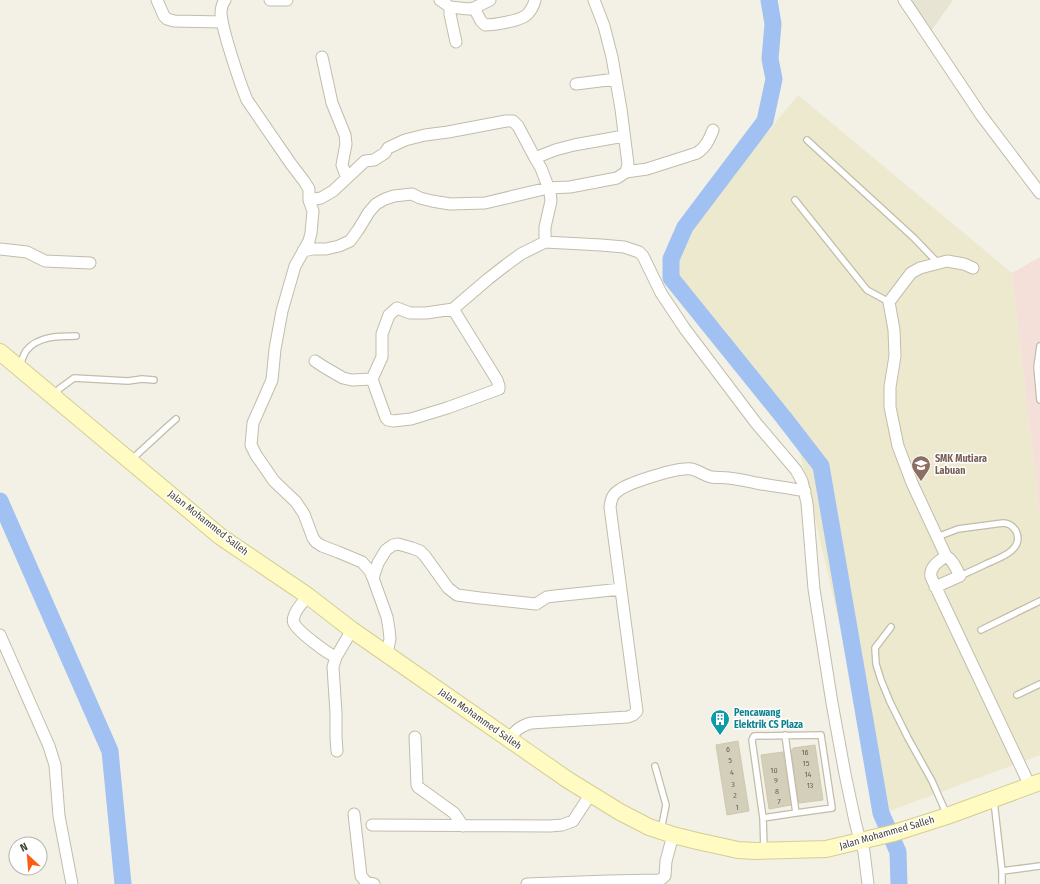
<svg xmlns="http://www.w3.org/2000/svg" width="1040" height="884" font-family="'Fira Sans Condensed',sans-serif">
  <rect width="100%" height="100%" fill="#f3f1e5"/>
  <path fill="#e7e4d3" d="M911,0H953L931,31Z"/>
  <path fill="#ece9ce" d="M798,95L1012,273L1040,516V755L887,812L865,735L799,449L673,277L685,233Z"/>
  <path fill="#f4e0d8" d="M1040,257V516L1012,273Z"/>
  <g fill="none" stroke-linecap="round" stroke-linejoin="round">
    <path stroke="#a0c1f1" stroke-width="17" d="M769,0L773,24L770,59L774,79L765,121L685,227L671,259V278L784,418L821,466L881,813L898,852L899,884
      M0,501L110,751L123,884"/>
  </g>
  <path fill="#d4cfba" stroke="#cfc8ad" d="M738,741L749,811L727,815L716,745Z
    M815,745L823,800L799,803L791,750H793V748Z
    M783,752L791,805L769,809L761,755Z"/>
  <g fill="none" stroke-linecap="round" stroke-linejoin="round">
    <g stroke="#c1bdaa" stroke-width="8">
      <path id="service" d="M807,140L914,238L938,263
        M795,200L867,290L889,302
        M1040,346L1037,367L1040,400
        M20,366C22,361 23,355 26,351C37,336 59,336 76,336
        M56,396L59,389L74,378L128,381L142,379L154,380
        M131,460L168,426L176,419
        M937,537L958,529L1003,523C1009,523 1013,526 1016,531C1025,550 999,558 986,564C978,568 969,572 960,576
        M891,627L875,648L876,664L881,680L890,702L908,738L932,781L947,815
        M981,630L1040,601
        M1017,695L1040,684
        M655,766L666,805L661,830
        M994,801L1002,871V884
        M763,818L752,740L754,736L821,735L832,808L796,813
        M764,849L763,818L796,813L785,735
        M1002,871L1040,866"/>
    </g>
    <g stroke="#c1bdaa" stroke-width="13">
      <path id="minor" d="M157,0L164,16L167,19L174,21L222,22
        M225,0C222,4 221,10 221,14C222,24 225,33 227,41C233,61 239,81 247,100L291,164L304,181L309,189V200L313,211L311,233L309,241L295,266L282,311L275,349L272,380L253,423L251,445L256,455L274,481L296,502L304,514L313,538L316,542L322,546L338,552L362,562L370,571L373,578L387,617L389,629L390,639L387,654
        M270,0H287
        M440,0L450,7L468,9L474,8L490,0
        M594,0L604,26L612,57L621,109L628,164L626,172
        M904,0L981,115L1040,193
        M450,7V14L456,42
        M474,8L481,21L485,25C494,25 518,21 525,16C530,13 534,5 535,0
        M322,57L332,103L345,135L346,144L342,165L347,178
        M576,84L616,79
        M535,158L555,150L574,145L624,136
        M309,200L321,198L333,191L365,161L374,160L385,153L388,148L405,140L425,135L448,132L506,121H513L518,126L535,158L541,168L550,192L551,201L545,227V242
        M0,249L27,252L45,261L90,263
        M303,251L313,249H326L339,246L350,241L358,230L369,212L376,204L385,199L394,196L412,194L420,198L432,201L450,204L485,203L548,188L570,187L617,178L626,172L647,169L697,153C706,147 709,140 713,130
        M973,268L964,264L947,261L920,268L911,273L889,302L894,330L895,356L890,387V407L898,446L912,483L946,556C939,561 929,567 931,577L1030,786
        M315,361L324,367L343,378L352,380L372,379L386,418L388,420L393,421L411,419L447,408L499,389V386L497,380L453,309
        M372,379L382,357V334L389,315L397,308L410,313H426L453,309L488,279L506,265L521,254L545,242L601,245L624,247L639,252L643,256L661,293L685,329L756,423L796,470L802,481L807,503L814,589L832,703L845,774L855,821L858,833L862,841L864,852L868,884
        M373,578L378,563L386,550L393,545L398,544L412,548L420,551L425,556L448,588L457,595L480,598L536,604L547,597L555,596L621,589
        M935,587L960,576C956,568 953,560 946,556
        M308,596C303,602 295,610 294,617C293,618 293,622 294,623C297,631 328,654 336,657L333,667L336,713V737L337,751
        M0,635L49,746L55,765L59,816L72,884
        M336,657L352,630
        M415,737L417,785L418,787L454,813L463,826
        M509,739C516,730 520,726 531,723L628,717L633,715L637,711L610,507C611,500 612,495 618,491C627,483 678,467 691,469C698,470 703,475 711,477C717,478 723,477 729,478C738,479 747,481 756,483C773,486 789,488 805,491
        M354,814L361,876L366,882L374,884
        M372,825L550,826L562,825L573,821L590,795
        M527,884L608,881L660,880L665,876L666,861L673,835"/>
    </g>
    <g stroke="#d4ce94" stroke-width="18">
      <path id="secondary" d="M0,352L221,537L308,596L352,630L568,780L620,812L649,827L673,835L697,841L738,850L756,851L826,849L894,833L947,816L1040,782"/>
    </g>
    <use href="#service" stroke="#fff" stroke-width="5.5"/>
    <use href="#minor" stroke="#fff" stroke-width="11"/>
    <use href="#secondary" stroke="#fffbc3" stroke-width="16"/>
  </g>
  <defs>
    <g id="school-pin" transform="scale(1)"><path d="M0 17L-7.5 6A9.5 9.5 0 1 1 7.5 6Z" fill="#8d6e63" stroke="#fff"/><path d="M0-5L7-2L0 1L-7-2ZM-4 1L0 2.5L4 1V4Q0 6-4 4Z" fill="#fff"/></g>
    <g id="building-pin" transform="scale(1)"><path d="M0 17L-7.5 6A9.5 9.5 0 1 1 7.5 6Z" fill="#0f9aa8" stroke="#fff"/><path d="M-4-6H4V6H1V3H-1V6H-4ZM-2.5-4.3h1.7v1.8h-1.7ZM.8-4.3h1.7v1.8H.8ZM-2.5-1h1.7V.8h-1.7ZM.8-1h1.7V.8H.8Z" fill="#fff"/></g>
  </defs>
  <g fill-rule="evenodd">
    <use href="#school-pin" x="921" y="465"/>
    <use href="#building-pin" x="720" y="719"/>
  </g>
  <g text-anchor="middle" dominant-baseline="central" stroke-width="3" stroke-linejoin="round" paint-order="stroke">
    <g font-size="8" fill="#696556">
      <text x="728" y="749">6</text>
      <text x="805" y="752">16</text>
      <text x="730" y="760">5</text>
      <text x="806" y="763">15</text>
      <text x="774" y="770">10</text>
      <text x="732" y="772">4</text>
      <text x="808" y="774">14</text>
      <text x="776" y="780">9</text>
      <text x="733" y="784">3</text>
      <text x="810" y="785">13</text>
      <text x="777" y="791">8</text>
      <text x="735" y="795">2</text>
      <text x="779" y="801">7</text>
      <text x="737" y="807">1</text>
    </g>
    <g font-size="10" font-weight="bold" fill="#785e54" stroke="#fff" text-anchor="start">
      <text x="935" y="459">SMK Mutiara<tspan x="935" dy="12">Labuan</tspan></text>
    </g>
    <g font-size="10" fill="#454234" stroke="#fff">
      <text transform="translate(208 523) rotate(38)">Jalan Mohammed Salleh</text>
      <text transform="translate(480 719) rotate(35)">Jalan Mohammed Salleh</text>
      <text transform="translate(887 833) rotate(-16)">Jalan Mohammed Salleh</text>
    </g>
    <g font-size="10" font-weight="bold" fill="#0d838f" stroke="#fff" text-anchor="start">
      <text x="734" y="713">Pencawang<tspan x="734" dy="12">Elektrik CS Plaza</tspan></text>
    </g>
  </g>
  <g transform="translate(28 856) rotate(334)"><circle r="19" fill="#ffffff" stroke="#b5b3ae"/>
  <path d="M0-3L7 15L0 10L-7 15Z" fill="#fd5e12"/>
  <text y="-6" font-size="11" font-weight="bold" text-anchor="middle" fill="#454234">N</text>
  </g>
</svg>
